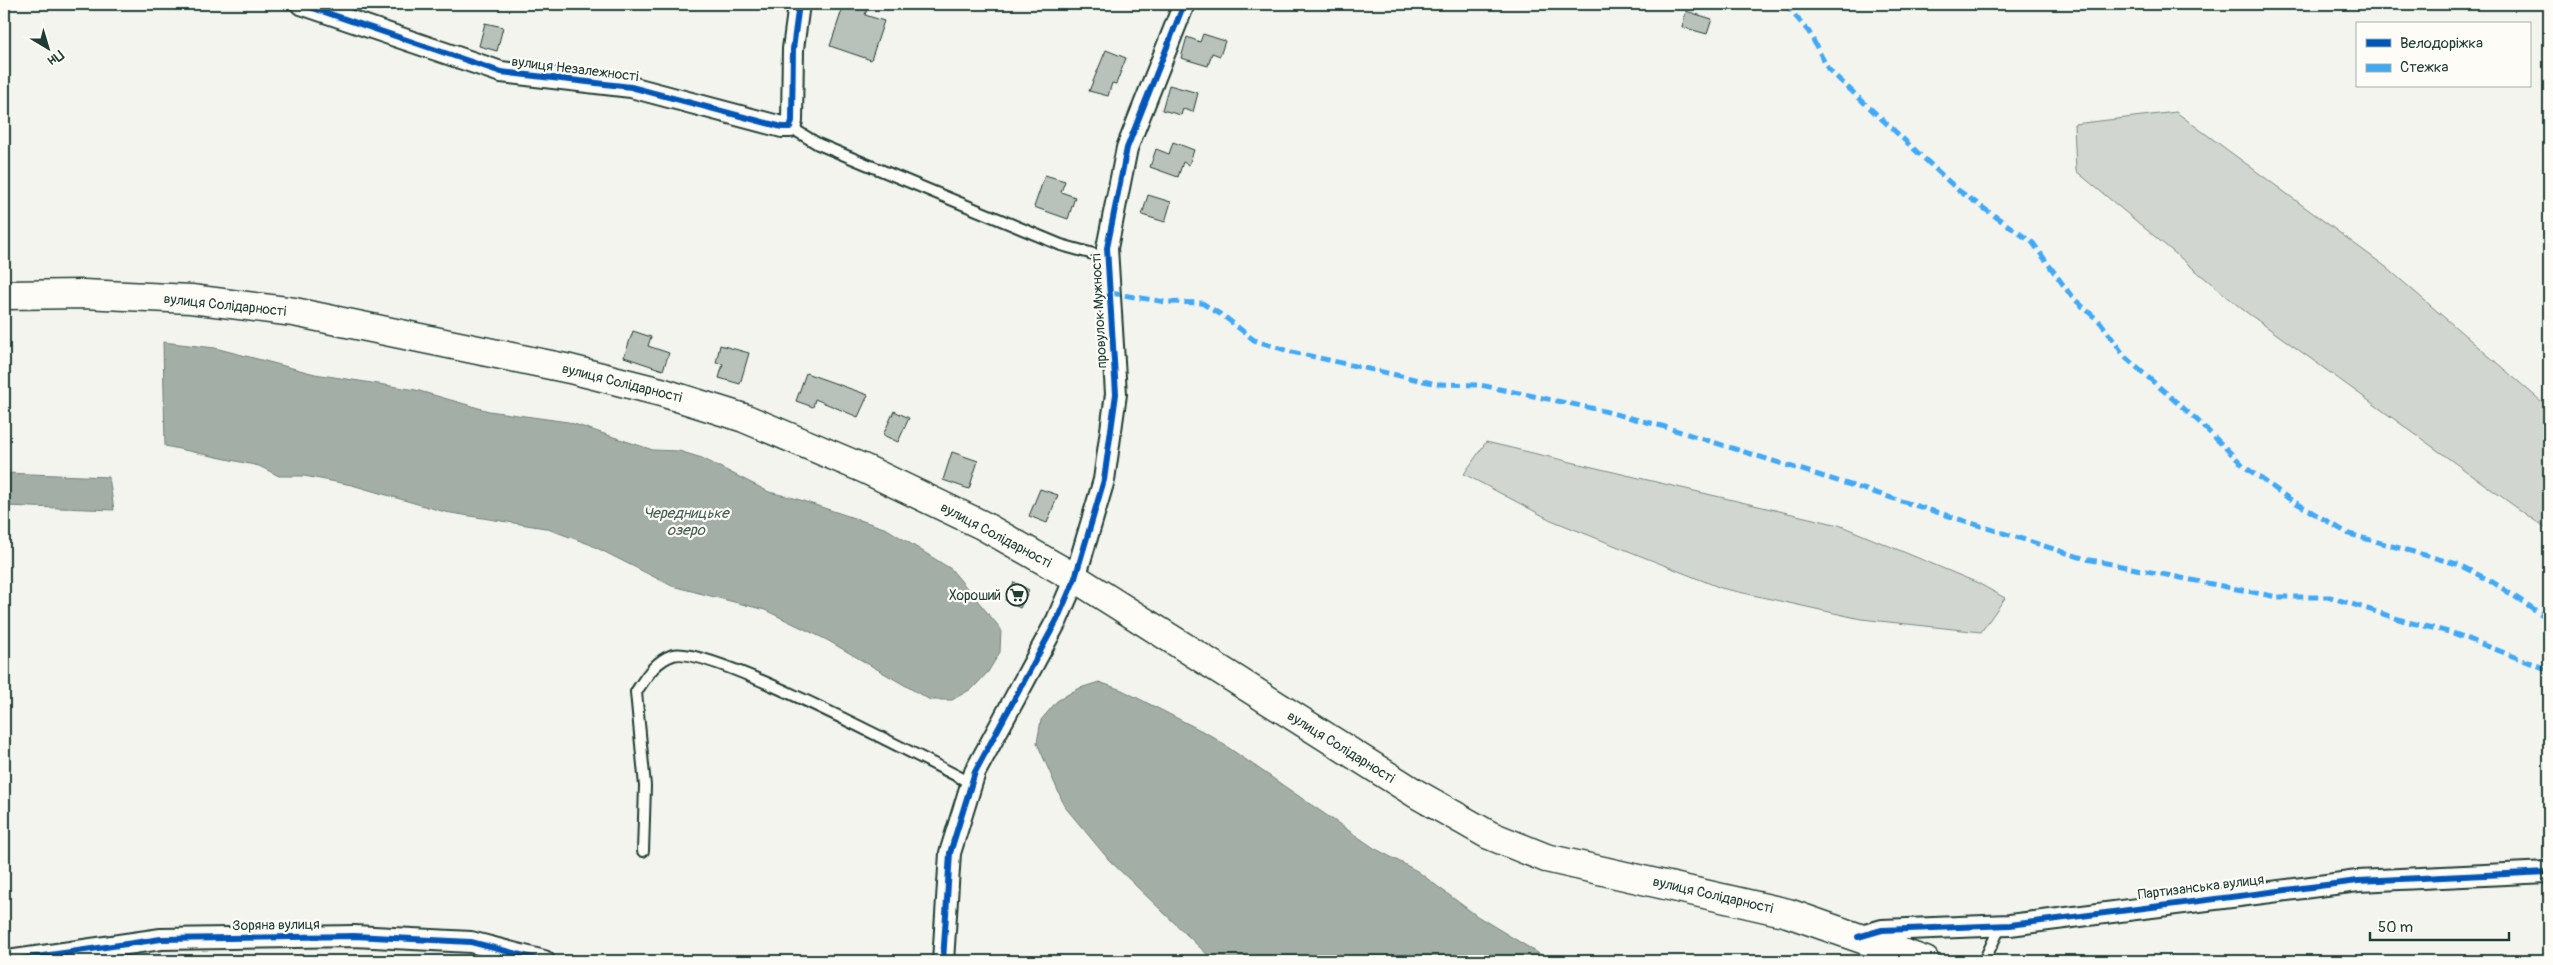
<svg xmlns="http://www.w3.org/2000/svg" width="2553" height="965" font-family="Pangolin,sans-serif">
  <rect width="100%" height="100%" fill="#f4f4ef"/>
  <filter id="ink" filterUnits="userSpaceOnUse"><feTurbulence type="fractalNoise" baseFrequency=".02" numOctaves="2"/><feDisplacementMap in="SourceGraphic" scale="10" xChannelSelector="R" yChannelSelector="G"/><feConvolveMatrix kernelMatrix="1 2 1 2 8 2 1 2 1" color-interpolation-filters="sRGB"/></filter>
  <g filter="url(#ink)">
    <path fill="#d1d6d1" stroke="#788a82" d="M2176,112L2386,267L2549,408V531L2242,309L2076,171L2074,124Z
      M1486,442L1839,525L1978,583L2005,598L1981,632L1861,619L1721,588L1551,520L1464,474Z"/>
    <path fill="#a3aea7" stroke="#6e8179" d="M163,342L215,348L315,374L416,390L489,411L568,422L653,450L679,451L702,458L769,492L794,498L887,529L951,569L1001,629L1000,652L988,672L973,688L952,700H930L827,640L765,610L672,586L589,544L545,528L445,512L352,485L304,476H279L259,466L165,446Z
      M4,473L109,477L114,510L4,506Z
      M1099,682L1122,690L1210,735L1374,848L1417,871L1477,916L1551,961H1214L1109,860L1065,807L1037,743L1041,720L1057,701L1077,689Z"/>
    <path fill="#b9c1bb" stroke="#1f3d34" d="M844,4H869L865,15L884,21L871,60L830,46Z
      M1686,11L1712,19L1707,34L1682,27Z
      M485,23L503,27L497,51L479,46Z
      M1203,34L1225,41L1220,56L1212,53L1208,66L1181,58L1187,37L1200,42Z
      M1106,50L1126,58L1116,84L1112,83L1108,96L1089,91Z
      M1169,85L1198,93L1193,112L1183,109L1181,115L1162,110Z
      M1173,142L1194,150L1189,165L1183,162L1178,177L1150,167L1156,149L1169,154Z
      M1045,175L1065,181L1061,192L1075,197L1068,219L1034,207Z
      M1148,195L1171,202L1165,222L1142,215Z
      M633,331L651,337L648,346L669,353L663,370L624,357Z
      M720,345L749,353L740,384L719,378L723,364L716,363Z
      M806,373L868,395L858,417L815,399L813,407L796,401Z
      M894,411L909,418L898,442L883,435Z
      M952,452L978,461L969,489L943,480Z
      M1040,489L1058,495L1047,523L1029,516Z
      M1014,582L1029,590L1020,608L1005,600Z"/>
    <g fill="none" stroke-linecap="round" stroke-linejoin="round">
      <g stroke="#1f3d34" stroke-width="14">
        <path id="lane" d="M790,127L818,144L1061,245L1108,258
          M643,851L645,786L636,692C646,677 655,661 673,655C708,644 927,761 971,783
          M1984,961L2001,925"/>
      </g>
      <g stroke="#1f3d34" stroke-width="24">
        <path id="street" d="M301,4L501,72L631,87L782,127H790L792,121L793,49L799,4
          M1858,937L1882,930L2010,925L2358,881L2549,872
          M8,961L161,939L354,936L471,942L544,961
          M943,961L950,853L975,772L1057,620L1075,578L1104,480L1116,394L1107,248L1127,148L1184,4"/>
      </g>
      <g stroke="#1f3d34" stroke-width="31">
        <path id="secondary" d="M4,295L83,294L191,299L294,312L570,369L661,392L744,418L865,469L982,525L1075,578L1415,793L1489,835L1546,858L1788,913L1925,961"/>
      </g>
      <use href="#lane" stroke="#fdfcf7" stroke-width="10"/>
      <use href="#street" stroke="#fdfcf7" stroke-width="20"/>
      <use href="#secondary" stroke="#fdfcf7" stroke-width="28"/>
      <path stroke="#3fa9f5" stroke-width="5" stroke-dasharray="10 5" stroke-linecap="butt" d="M1785,4L1809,32L1828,69L1958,190L2033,243L2072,297L2101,323L2126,358L2197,420L2245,467L2288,498L2349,534L2457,564L2491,581L2549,619
        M1110,293L1166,302L1202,303L1225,317L1254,340L1292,352L1437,384L1480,385L1596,409L1662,426L2086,559L2277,597H2330L2408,622L2453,633L2549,670"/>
      <g stroke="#fdfcf7" stroke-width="9">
        <path id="cycleway" d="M301,4L501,72L631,87L782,127H790L792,121L793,49L799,4
          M1858,937L1882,930L2010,925L2358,881L2549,872
          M8,961L161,939L354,936L471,942L544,961
          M943,961L950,853L975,772L1057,620L1075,578L1104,480L1116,394L1107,248L1127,148L1184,4"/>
      </g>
      <use href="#cycleway" stroke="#0057b8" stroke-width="6"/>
    </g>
  </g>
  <defs>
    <g id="supermarket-ring" transform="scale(1.125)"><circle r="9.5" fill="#fdfcf7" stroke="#1f3d34" stroke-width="1.5"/><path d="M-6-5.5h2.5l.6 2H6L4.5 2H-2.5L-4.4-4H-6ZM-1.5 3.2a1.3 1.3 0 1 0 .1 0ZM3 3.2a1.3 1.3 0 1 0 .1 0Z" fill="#1f3d34"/></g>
  </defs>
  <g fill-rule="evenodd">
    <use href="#supermarket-ring" x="1017" y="595"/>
  </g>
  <g text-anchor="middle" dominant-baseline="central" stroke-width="4.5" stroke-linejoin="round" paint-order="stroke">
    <g font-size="14" fill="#1f3d34" stroke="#fdfcf7">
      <text transform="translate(575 69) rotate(7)">вулиця Незалежності</text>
      <text transform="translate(225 305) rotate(6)">вулиця Солідарності</text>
      <text transform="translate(1099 311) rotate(-93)">провулок Мужності</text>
      <text transform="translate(622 383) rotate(14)">вулиця Солідарності</text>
      <text transform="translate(996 535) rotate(28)">вулиця Солідарності</text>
      <text transform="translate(1341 747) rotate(32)">вулиця Солідарності</text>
      <text transform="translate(2201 887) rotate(-7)">Партизанська вулиця</text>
      <text transform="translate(1713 895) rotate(13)">вулиця Солідарності</text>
      <text transform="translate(276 925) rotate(-1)">Зоряна вулиця</text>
    </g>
    <g font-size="14" fill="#1f3d34" stroke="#fdfcf7" text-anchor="end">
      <text x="1001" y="595">Хороший</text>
    </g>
    <g font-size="15" font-style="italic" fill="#475f56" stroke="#fdfcf7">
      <text x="686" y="513">Чередницьке<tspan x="686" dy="17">озеро</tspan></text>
    </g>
  </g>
  <rect width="2553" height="965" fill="none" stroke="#fdfcf7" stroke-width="20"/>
  <rect x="10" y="10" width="2533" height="945" fill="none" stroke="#1f3d34" stroke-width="2" filter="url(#ink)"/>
  <rect x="2356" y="22" width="175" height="65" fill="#fdfcf7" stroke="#a4b0a9"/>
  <rect x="2366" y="39" width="25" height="8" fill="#0057b8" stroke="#a4b0a9"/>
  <text x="2400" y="48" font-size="15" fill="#1f3d34">Велодоріжка</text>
  <rect x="2366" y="64" width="25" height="8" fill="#3fa9f5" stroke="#a4b0a9"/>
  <text x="2400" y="72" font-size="15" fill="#1f3d34">Стежка</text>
  <g transform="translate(48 48) rotate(142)" stroke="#fdfcf7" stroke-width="4" paint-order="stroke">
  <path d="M0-4L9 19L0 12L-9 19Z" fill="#1f3d34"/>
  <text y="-8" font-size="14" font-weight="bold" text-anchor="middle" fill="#1f3d34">Пн</text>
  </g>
  <path d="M2370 932v8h139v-8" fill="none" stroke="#1f3d34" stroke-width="2.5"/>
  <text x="2378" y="932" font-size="15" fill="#1f3d34" stroke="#fdfcf7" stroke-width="4" paint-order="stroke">50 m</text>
</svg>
